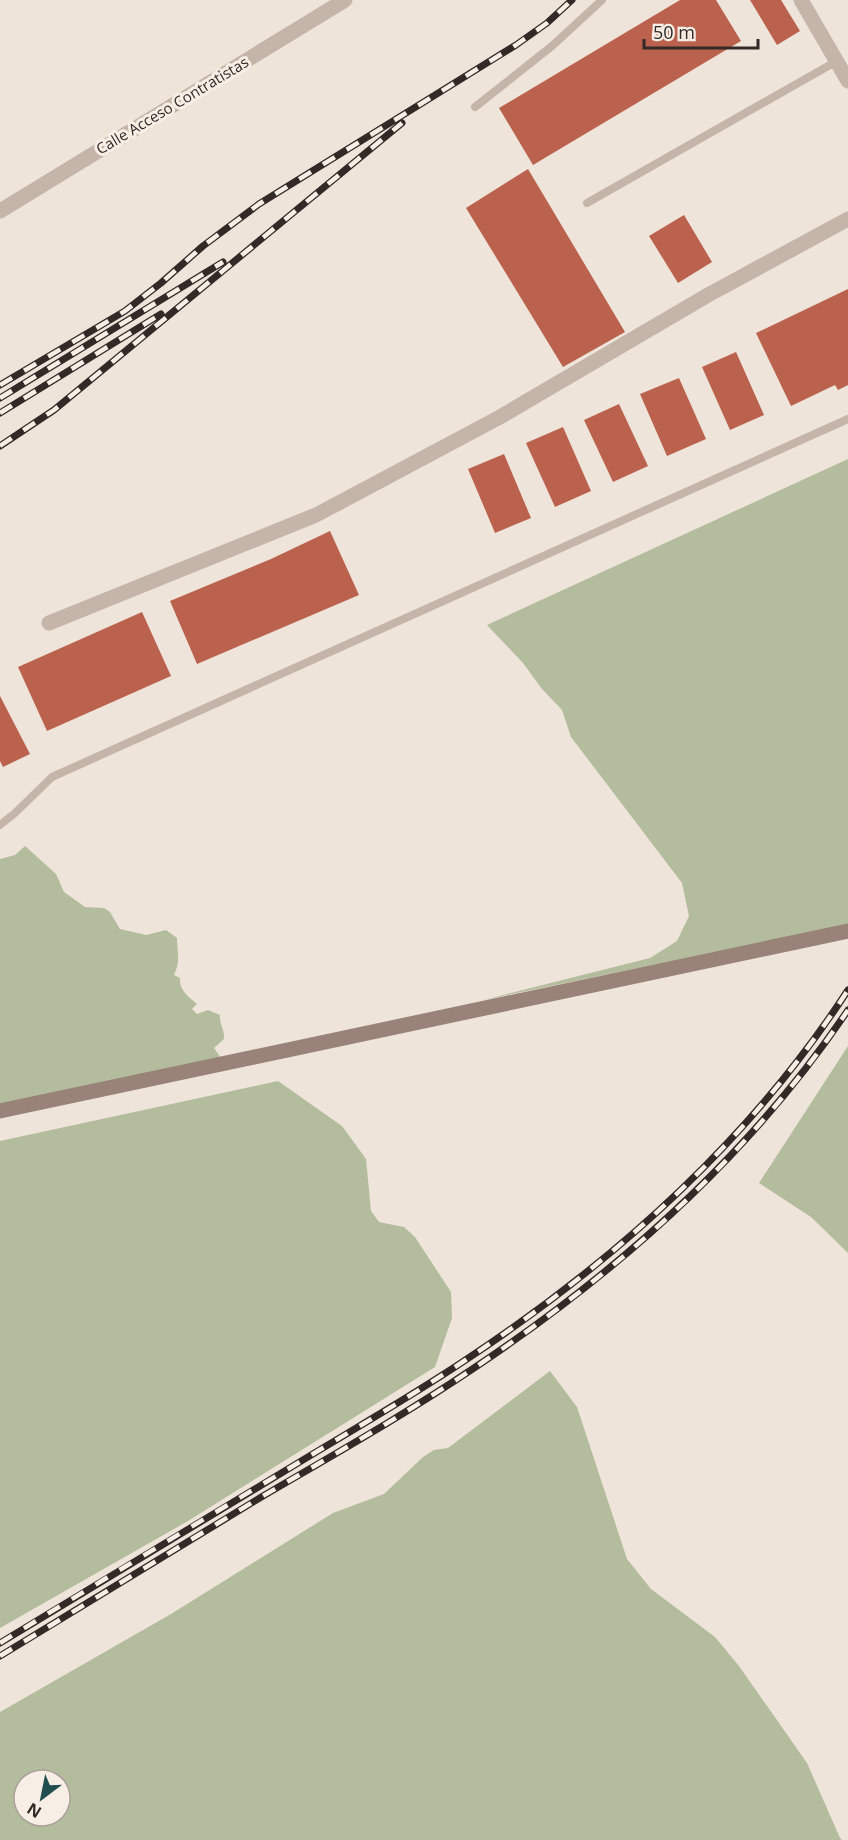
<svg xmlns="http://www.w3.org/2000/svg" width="848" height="1840" font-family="'Open Sans',sans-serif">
  <rect width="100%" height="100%" fill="#efe4da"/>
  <path fill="#b3bc9c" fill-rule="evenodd" d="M848,459V925L483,1000L650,958L677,941L689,916L682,883L571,737L562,710L542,689L523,663L487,625Z
    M25,846L56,874L64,892L85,907L104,908L110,912L120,929L146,935L166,930L177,938C177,953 181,960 174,975L180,978C179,991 189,997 197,1004L192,1009L197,1014L208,1010L220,1015C219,1024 225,1030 224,1039L214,1048L221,1058L0,1106V859L15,855Z
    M848,1046V1253L811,1217L759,1183Z
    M278,1081L342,1126L366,1159L371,1211L379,1222L404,1227L415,1237L451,1292L452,1318L435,1367L188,1521L0,1628V1141Z
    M550,1371L577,1407L627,1559L651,1589L715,1637L739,1666L807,1763L840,1838L842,1840H0V1712L171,1614L333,1513L384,1494L423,1457L434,1450L448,1448ZM24,1780H60V1816H24Z"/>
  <path fill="#ba624d" d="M680,0H716L741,41L533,165L499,108Z
    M750,0H781L800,31L777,45Z
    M528,169L625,332L563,367L466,208Z
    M684,215L712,262L678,283L649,236Z
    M848,289V385L838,390L835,385L791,406L756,333Z
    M736,352L764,415L730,430L702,367Z
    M679,378L706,439L667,456L640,394Z
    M619,404L648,466L613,482L584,420Z
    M563,427L591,491L555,507L526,443Z
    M504,454L531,518L495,533L468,469Z
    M330,531L359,595L197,664L170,601L271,559Z
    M142,612L171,676L47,731L18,667Z
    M0,696L30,754L3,767L0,761Z"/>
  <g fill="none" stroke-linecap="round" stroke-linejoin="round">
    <path stroke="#c5b4a8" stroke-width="8" d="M475,107L552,46L602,0
      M587,203L837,61
      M0,825L15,813L52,777L848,419"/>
    <path stroke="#c5b4a8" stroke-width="15" d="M801,0L848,81
      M0,211L345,0
      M49,623L316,515L500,417L708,295L848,219"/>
    <path stroke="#998379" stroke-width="15" d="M0,1111L848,931"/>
    <g stroke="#332a27" stroke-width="7">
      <path id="rail" d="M0,385L125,311L161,283L203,246L259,204L516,45L547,23L572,0
        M0,398L223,262
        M0,413L161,314
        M0,446L54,410L402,123
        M0,1643C96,1584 192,1526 288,1469C347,1433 407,1399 464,1361C614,1262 750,1141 848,990
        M0,1656C88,1603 175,1549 263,1496C333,1455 404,1415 471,1370C617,1273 749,1157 848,1010"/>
    </g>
    <use href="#rail" stroke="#f7eee6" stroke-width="4.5" stroke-dasharray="14" stroke-linecap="butt"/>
  </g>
  <g text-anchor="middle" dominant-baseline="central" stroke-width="6" stroke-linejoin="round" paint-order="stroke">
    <g font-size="15" fill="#332a27" stroke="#f7eee6">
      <text transform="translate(172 105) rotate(-31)">Calle Acceso Contratistas</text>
    </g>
  </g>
  <g transform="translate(42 1798) rotate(212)"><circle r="28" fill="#f7eee6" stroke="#a9a09a" stroke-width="1.5"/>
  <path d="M0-4.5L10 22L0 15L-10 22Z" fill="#214f50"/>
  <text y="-9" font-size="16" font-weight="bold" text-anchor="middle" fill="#332a27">N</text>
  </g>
  <path d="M644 39v9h114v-9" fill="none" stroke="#332a27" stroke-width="3"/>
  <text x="653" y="39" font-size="18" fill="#332a27" stroke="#f7eee6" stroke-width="4.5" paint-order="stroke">50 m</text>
</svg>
